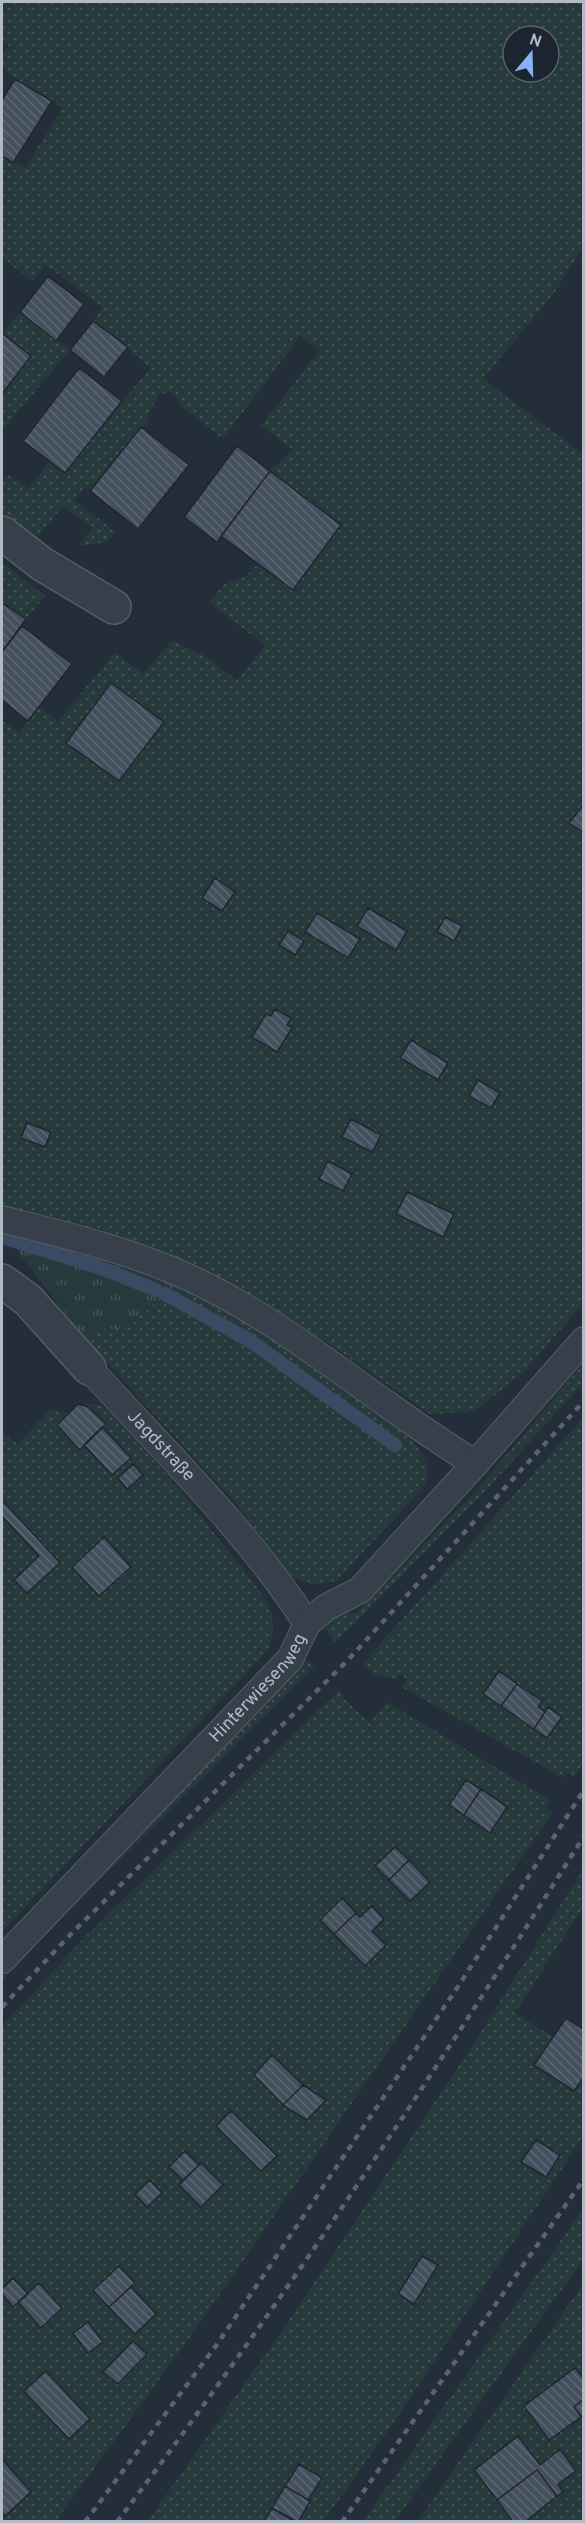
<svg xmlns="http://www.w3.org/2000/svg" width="585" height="2523" font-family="Overpass,sans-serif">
  <defs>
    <pattern id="grass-dots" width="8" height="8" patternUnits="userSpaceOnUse" patternTransform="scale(1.5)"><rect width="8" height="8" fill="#263a3c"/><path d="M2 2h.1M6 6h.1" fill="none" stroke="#435457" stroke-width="1.8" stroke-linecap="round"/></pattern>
    <pattern id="park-tufts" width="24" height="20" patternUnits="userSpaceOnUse" patternTransform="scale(1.5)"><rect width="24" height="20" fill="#263a3c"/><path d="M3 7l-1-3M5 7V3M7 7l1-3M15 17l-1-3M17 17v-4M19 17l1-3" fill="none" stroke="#435457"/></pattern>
    <pattern id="building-back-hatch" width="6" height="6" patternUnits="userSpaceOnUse" patternTransform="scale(1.5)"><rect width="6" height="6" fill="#45505e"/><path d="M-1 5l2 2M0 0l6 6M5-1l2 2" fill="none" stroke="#5d6774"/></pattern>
  </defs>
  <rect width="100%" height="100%" fill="#242d3a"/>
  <path fill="url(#grass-dots)" fill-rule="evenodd" d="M2,2H583V247L555,292L483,379L583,454V1303L525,1371L474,1412L430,1414L328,1343L228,1286L2,1208V720L19,733L39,707L58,721L115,652L143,674L172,641L205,656L237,680L265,645L209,603L223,585L247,575L258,564L293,589L341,525L270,471L293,450L261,426L319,351L300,336L223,439L180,405L176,397L169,392L159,395L149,412L148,420L90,491L84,488L75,500L116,532L107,542L78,546L92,528L63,506L37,538L2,512V478L9,475L28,489L50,461L65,473L150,368L127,347L93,321L103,308L46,265L33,281L2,258V156L25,168L63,108L15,79L2,67V56L9,45L2,40ZM513,36H549V72H513Z
    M20,312L70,350L2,431V394L31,356L2,333Z
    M2,562L45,596L26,619L2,603Z
    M174,1282L250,1320L413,1441C424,1455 433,1471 423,1488L336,1581L314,1584L302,1582L288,1573L235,1502L84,1338L95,1329H102L149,1309Z
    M583,1364V1383L482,1495L335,1643L327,1630V1622L336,1614L357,1613L477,1490Z
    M78,1404L99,1405L107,1409L176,1485L255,1584L272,1612L273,1633L269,1649L2,1932V1433L18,1444L50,1409L69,1413Z
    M583,1418L584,1762L574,1777L568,1773L564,1778L403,1688L402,1685L407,1679L400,1674L397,1679L375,1675L362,1664Z
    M303,1658L315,1666L56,1923L2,1982V1969Z
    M340,1689L342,1697L369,1722L387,1702L550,1800L546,1808L553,1812L198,2326L56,2521H2V2026L81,1941Z
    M583,1869V1907L515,2013L553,2037L535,2065L574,2091L583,2077V2137L394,2422L324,2521L147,2522L281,2332L469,2051Z
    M583,2209V2260L395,2521H363Z
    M583,2285V2521L417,2522L581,2287Z"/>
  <path fill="url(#park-tufts)" d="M27,1238L97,1256L174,1282L149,1309L126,1325L115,1329L95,1330L84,1338L20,1255L18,1249L22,1241Z"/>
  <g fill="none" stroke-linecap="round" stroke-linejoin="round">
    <path stroke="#394a62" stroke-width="14" d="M2,1237L101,1268L156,1290
      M165,1294L249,1340L395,1445"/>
  </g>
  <path fill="url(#building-back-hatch)" stroke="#1e2631" stroke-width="1.5" d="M15,79L52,101L13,163L2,156V100Z
    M48,276L84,304L56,341L20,312Z
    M93,321L128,347L104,377L70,350Z
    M2,333L31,356L2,394Z
    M79,368L122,401L65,473L23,441Z
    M141,427L189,465L138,529L90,491Z
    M237,446L270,471L217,542L184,517Z
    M270,471L341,525L293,590L221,536Z
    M2,603L26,619L2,652Z
    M22,626L72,664L28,721L2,700V652Z
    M111,683L164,722L119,781L66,743Z
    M584,804V833L569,823Z
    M215,878L235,892L222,911L202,898Z
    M368,908L407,931L396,950L357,926Z
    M317,913L360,939L348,958L305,932Z
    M445,917L462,926L454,941L437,932Z
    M288,931L304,941L295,955L279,945Z
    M275,1009L291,1018L287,1025L292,1028L277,1052L252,1037L266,1014L271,1016Z
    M411,1040L448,1063L438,1080L400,1058Z
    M478,1080L500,1093L491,1108L469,1096Z
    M351,1119L381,1135L372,1152L342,1137Z
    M27,1123L51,1132L45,1147L21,1138Z
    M328,1161L352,1174L343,1191L319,1179Z
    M407,1192L454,1214L443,1237L396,1214Z
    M78,1404L88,1407L106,1424L80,1450L57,1425Z
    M102,1427L131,1458L112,1475L84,1445Z
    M133,1464L143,1475L127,1489L118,1478Z
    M2,1500L60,1563L27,1593L14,1580L39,1556L2,1516Z
    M104,1537L131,1567L99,1596L72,1567Z
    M499,1671L517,1684L501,1706L483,1694Z
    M517,1684L542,1701L538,1707L545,1712L534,1729L501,1706Z
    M548,1707L562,1717L547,1738L534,1729Z
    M466,1780L481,1789L464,1815L449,1805Z
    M481,1789L507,1807L490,1833L464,1815Z
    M395,1847L409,1860L389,1880L375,1866Z
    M409,1860L430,1882L410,1901L389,1880Z
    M342,1898L356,1913L334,1934L320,1920Z
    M372,1906L384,1919L372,1931L386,1945L365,1966L334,1934L356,1913L360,1917Z
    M566,2018L584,2030V2077L574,2091L534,2065Z
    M272,2055L303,2085L283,2105L254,2075Z
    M303,2085L326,2100L307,2120L283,2105Z
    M231,2111L277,2156L261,2171L216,2126Z
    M536,2140L560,2155L546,2177L521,2162Z
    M185,2151L199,2165L183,2180L169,2167Z
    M201,2163L223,2185L201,2207L179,2185Z
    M150,2180L162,2193L147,2207L135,2194Z
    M422,2256L438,2265L414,2304L398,2294Z
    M119,2266L135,2283L109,2307L93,2290Z
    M13,2278L28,2294L13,2307L2,2294V2289Z
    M39,2283L62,2308L41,2328L18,2302Z
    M131,2287L156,2314L135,2334L109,2307Z
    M88,2322L103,2342L88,2353L73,2333Z
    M133,2341L147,2354L118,2384L103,2372Z
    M575,2368L584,2379V2399L574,2407L581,2417L549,2440L524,2406Z
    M46,2371L90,2419L69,2439L24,2391Z
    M584,2399V2420L574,2407Z
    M518,2436L540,2465L560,2449L576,2471L558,2484L563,2492L557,2496L537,2470L497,2500L474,2470Z
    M2,2459L31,2492L5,2516L2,2512Z
    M299,2464L322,2478L308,2500L285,2486Z
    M537,2470L557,2496L525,2522H513L497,2500Z
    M285,2486L310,2501L298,2522L272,2508Z
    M272,2508L295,2522H264Z"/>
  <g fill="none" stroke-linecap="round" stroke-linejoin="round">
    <g stroke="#555d68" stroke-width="28">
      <g id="service">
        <path d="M2,1219C60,1234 125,1249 181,1274C256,1307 321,1357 388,1405C417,1426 446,1445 475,1464"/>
        <path id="s1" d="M89,1368C163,1451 247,1529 307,1624"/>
        <path id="s2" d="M2,1960L290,1659L307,1624L325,1608L360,1590L475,1464L584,1340"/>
      </g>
    </g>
    <g stroke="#555d68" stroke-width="36">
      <path id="minor" d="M2,533L42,564L114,607
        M2,1281L28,1300L89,1368"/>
    </g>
    <use href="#service" stroke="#373f4a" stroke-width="26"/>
    <use href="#minor" stroke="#373f4a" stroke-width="33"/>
    <path stroke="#596371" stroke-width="4.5" stroke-dasharray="6 6" stroke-linecap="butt" d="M2,2007L71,1934L348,1660L584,1401
      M85,2522L218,2343L461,1982L584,1790
      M117,2522C284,2301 437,2070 584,1836
      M342,2522L584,2179"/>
  </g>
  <g text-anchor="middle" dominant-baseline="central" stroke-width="4.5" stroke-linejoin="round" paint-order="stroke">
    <g font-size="18" fill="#b2bac6" stroke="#1c242f">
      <text stroke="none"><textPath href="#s1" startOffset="106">Jagdstraße</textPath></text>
      <text stroke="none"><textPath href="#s2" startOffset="374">Hinterwiesenweg</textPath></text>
    </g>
  </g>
  <rect width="585" height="2523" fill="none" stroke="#b2bac6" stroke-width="6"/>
  <g transform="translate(531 54) rotate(19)"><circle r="28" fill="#1c242f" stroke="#58606b" stroke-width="1.5"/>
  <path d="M0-4.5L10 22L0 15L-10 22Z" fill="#8bb1f2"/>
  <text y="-9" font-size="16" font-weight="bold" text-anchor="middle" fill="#b2bac6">N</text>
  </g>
</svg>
